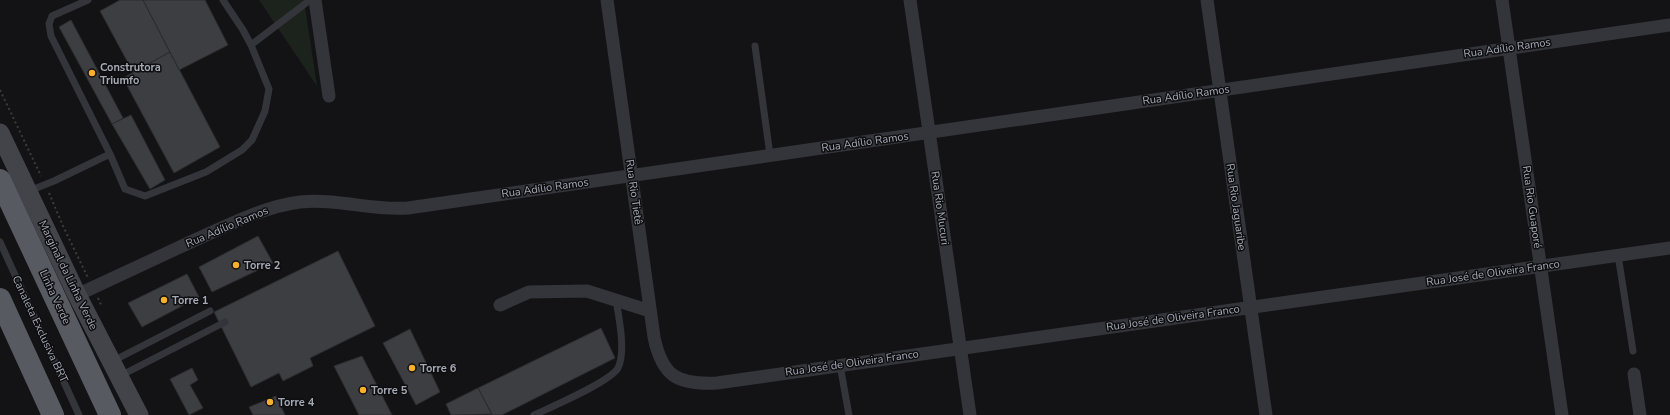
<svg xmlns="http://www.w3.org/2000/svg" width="1670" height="415" font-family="'Nunito Sans',sans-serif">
  <rect width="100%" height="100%" fill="#131315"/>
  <path fill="#1b231c" d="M259,0H304L317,86Z"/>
  <path fill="#3d3e42" stroke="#2d2d31" d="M120,0H143L170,52L133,72L100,11Z
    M143,0H205L228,45L179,70Z
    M71,20L123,118L112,124L59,27Z
    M170,52L220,147L174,173L123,78Z
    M131,115L165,180L150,189L112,124Z
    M258,236L273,263L212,292L199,267Z
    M338,251L375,326L310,358L313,366L283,381L279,373L251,387L214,312Z
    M187,274L199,297L142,327L128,303Z
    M601,328L615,358L502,415H492L478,388Z
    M410,329L440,392L416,405L383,343Z
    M362,356L392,415H359L334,366Z
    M192,368L198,380L190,385L203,408L189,415L170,379Z
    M478,388L492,414L451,415L446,404Z
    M276,396L285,415H253L249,407Z"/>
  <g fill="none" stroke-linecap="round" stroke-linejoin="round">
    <path stroke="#3a3c41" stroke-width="2" stroke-dasharray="2 3" stroke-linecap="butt" d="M0,90L41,176
      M49,193L63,226L88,278
      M98,298L102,307"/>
    <path stroke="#34353a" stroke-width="7" d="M251,45L310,0
      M755,46L770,155
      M110,154L125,189L145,196L206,172L242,150L252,140L265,111L269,89L251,45L243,30L223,0
      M29,191L54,181L110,154L51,36L49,24L52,16L88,0
      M0,242L79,415
      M1618,255L1633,351
      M111,362L210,311
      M840,365L849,415
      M120,376L225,322
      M534,415C551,407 610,382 618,368C626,352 619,318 616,300"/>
    <path stroke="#34353a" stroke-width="13" d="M315,0L329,96
      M607,0L654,337C662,376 677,385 717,383L1670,248
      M910,0L970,415
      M1207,0L1266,415
      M1502,0L1562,415
      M77,295C116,277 155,259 195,240C229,225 262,207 300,202C337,198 372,211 408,208L1670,25
      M500,305L529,292L587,291L650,311
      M1634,374L1640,415"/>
    <path stroke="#42444a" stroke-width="19" d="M0,133L77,295L139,415"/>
    <path stroke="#585a62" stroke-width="22" d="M0,180L110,415
      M0,299L53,415"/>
  </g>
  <g fill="#f6b02b" stroke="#0e0e10" stroke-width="1.5">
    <circle cx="92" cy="73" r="4"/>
    <circle cx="236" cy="265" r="4"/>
    <circle cx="164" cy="300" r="4"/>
    <circle cx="412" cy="368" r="4"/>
    <circle cx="363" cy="390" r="4"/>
    <circle cx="270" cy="402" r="4"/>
  </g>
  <g text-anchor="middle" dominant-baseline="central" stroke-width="3" stroke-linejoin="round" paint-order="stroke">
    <g font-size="11" fill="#a5aab6" stroke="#0e0e10">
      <text transform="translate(1507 48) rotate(-8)">Rua Adílio Ramos</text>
      <text transform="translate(1186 95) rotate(-8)">Rua Adílio Ramos</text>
      <text transform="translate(865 142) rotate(-8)">Rua Adílio Ramos</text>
      <text transform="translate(545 188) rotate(-8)">Rua Adílio Ramos</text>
      <text transform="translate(634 192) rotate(82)">Rua Rio Tietê</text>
      <text transform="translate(1236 207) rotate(82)">Rua Rio Jaguaribe</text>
      <text transform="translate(1532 207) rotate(82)">Rua Rio Guaporé</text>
      <text transform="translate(940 208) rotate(82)">Rua Rio Mucuri</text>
      <text transform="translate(227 227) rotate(-23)">Rua Adílio Ramos</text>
      <text transform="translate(1493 273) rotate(-8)">Rua José de Oliveira Franco</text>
      <text transform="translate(68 275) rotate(64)">Marginal da Linha Verde</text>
      <text transform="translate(55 297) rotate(65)">Linha Verde</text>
      <text transform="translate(1173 318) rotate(-8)">Rua José de Oliveira Franco</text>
      <text transform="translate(40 329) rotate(65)">Canaleta Exclusiva BRT</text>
      <text transform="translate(852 363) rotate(-8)">Rua José de Oliveira Franco</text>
    </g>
    <g font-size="11" font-weight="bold" fill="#a5aab6" stroke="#0e0e10" text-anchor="start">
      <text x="100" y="67">Construtora<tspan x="100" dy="13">Triumfo</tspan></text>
      <text x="244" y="265">Torre 2</text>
      <text x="172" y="300">Torre 1</text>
      <text x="420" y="368">Torre 6</text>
      <text x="371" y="390">Torre 5</text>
      <text x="278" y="402">Torre 4</text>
    </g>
  </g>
</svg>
